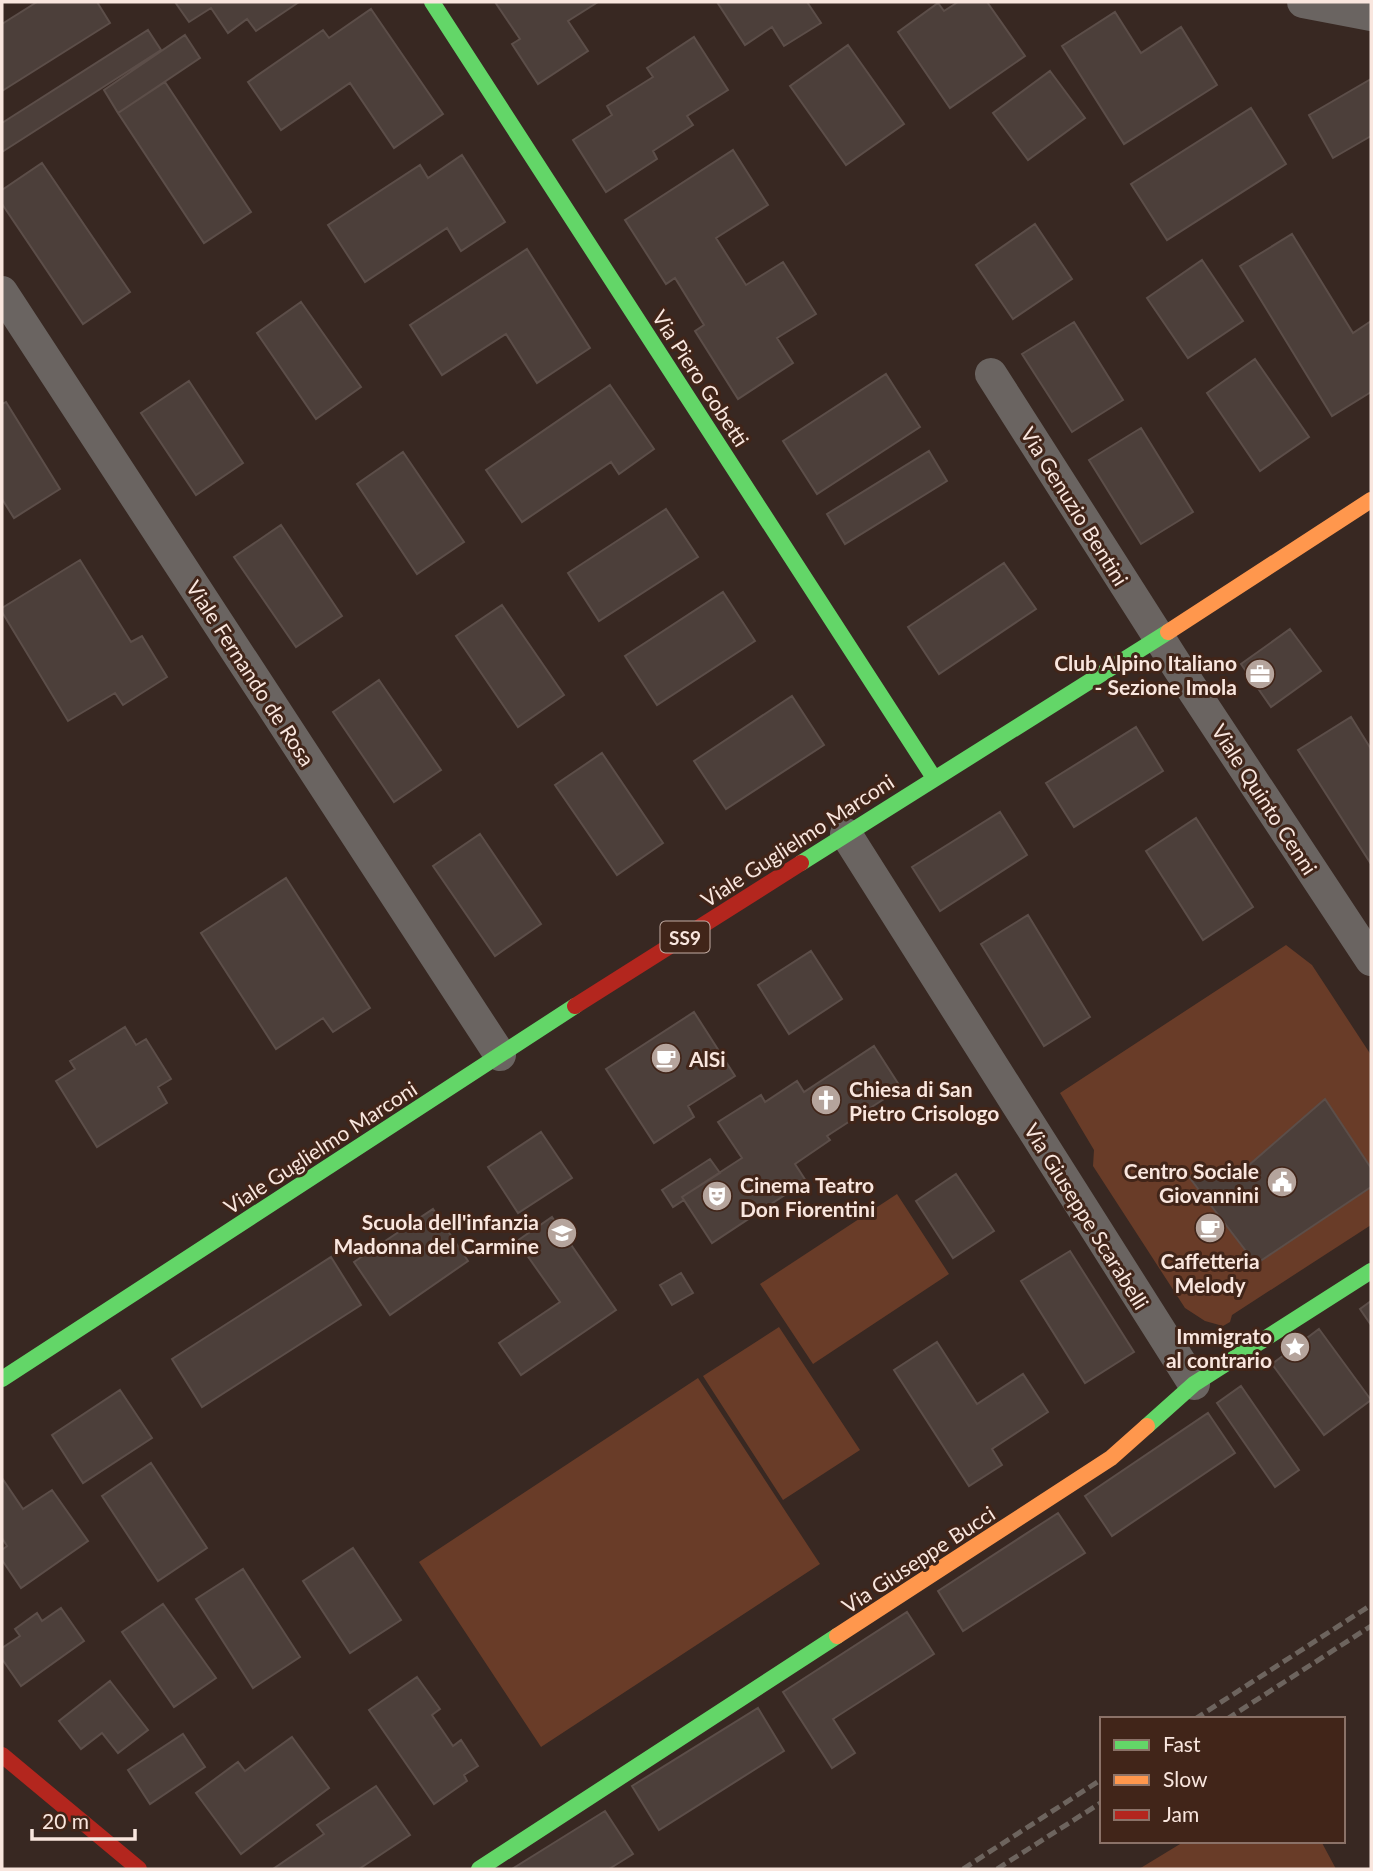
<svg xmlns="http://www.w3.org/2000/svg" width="1373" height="1871" font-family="Lato,sans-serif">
  <rect width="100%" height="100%" fill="#382822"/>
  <path fill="#693c28" d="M1286,945L1312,965L1371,1055V1225L1232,1315L1230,1322L1223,1326L1205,1321L1185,1308L1093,1166L1094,1150L1060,1093Z
    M897,1194L949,1274L813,1364L760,1284Z
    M779,1327L860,1450L783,1500L703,1376Z
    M698,1378L820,1564L541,1747L419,1562Z
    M1185,1841H1321L1336,1869H1139Z"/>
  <path fill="#4c3f3a" stroke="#5c4e49" stroke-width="2" d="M37,2H97L110,23L2,91V24Z
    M175,2H299L256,31L247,19L228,33L211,8L189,22Z
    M495,2H598L568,21L588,51L538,84L512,44L520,39Z
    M717,2H807L821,23L784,46L772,27L745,45Z
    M958,2H987L1025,56L950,108L898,32L938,3L944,11Z
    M371,9L443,114L394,148L350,83L281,130L248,82L323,30L329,38Z
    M1115,12L1141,53L1181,27L1217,85L1124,144L1062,46Z
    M148,30L161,50L2,152V123Z
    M185,35L200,58L118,113L104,90Z
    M694,37L728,90L687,116L693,125L653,151L657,159L606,192L573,140L612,115L607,106L653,77L647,68Z
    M848,45L904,124L846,165L790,86Z
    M1050,71L1085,118L1028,160L993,113Z
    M1371,79V136L1333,158L1309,115Z
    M165,82L251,212L204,243L118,113Z
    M1251,108L1286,164L1167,240L1131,184Z
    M733,150L768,205L716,238L746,285L783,262L816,314L777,338L793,363L738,399L695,331L704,325L675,278L666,284L625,220Z
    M462,155L505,222L461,251L447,228L365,282L328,225L420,165L428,178Z
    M42,163L130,292L83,324L2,204V190Z
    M1035,224L1072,279L1013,319L976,265Z
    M1292,234L1353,333L1371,321V392L1332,416L1240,266Z
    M527,249L590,348L537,383L506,334L442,375L410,325Z
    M1202,260L1243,321L1188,358L1147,298Z
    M301,302L361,387L316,419L257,333Z
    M1074,322L1123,400L1072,432L1022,354Z
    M1255,359L1309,437L1260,471L1207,393Z
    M886,374L920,427L817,494L783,441Z
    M189,381L243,463L196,495L141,413Z
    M610,385L654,449L619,474L611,462L522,522L486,470Z
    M6,402L60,489L14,518L2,499V404Z
    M1141,428L1193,512L1141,544L1089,460Z
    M929,451L947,481L845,544L827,514Z
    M403,452L464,542L417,574L357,484Z
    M666,509L698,557L599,621L568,573Z
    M281,525L342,616L296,647L234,557Z
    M80,560L131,642L142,636L167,677L123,705L115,693L68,721L2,612V608Z
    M1004,563L1036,609L939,674L908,627Z
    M723,592L755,641L657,705L625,656Z
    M502,605L564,695L518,727L456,636Z
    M1290,629L1321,671L1271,707L1241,664Z
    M379,680L441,770L394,802L333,712Z
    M792,696L824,745L726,809L694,761Z
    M1351,717L1371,749V864L1298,750Z
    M1136,727L1163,771L1074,827L1046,783Z
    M602,753L663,843L617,875L555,785Z
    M1000,812L1027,855L940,911L912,867Z
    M1196,818L1253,907L1203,940L1146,851Z
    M480,834L541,924L495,956L433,866Z
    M286,878L370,1008L333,1032L323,1018L276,1049L201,933Z
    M1028,915L1090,1017L1044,1046L981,944Z
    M811,951L842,999L789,1034L758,985Z
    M694,1012L735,1076L688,1106L694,1117L654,1143L606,1069Z
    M125,1027L136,1045L146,1039L171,1079L158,1087L167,1103L97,1147L56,1081L75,1069L70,1061Z
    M874,1046L901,1088L827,1136L830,1140L795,1164L806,1181L712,1243L682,1197L742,1158L718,1122L761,1095L765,1102L797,1081L804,1092Z
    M1325,1099L1371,1168V1187L1256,1264L1189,1177L1249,1165Z
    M541,1132L572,1178L518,1213L488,1167Z
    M710,1159L720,1173L682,1197L684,1200L673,1207L662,1190Z
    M956,1174L994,1231L953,1258L916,1201Z
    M433,1209L468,1261L390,1315L354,1262Z
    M552,1217L616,1310L521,1375L499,1343L560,1302L517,1241Z
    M1070,1251L1134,1352L1085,1383L1021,1281Z
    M331,1257L361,1305L202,1407L172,1359Z
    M681,1273L693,1293L672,1305L660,1285Z
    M1371,1301V1325L1360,1309Z
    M1319,1329L1371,1400L1324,1435L1272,1364Z
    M937,1342L977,1404L1023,1374L1048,1412L992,1449L1002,1465L969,1486L894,1370Z
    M1241,1386L1299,1470L1275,1487L1217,1403Z
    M120,1390L152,1438L83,1483L52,1435Z
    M1208,1413L1235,1453L1112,1536L1085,1496Z
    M151,1463L207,1548L158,1581L102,1496Z
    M2,1478L23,1509L52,1490L88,1541L21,1588L2,1560V1550L7,1546L2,1538Z
    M1058,1513L1085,1553L963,1631L938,1591Z
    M353,1548L401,1620L350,1653L303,1581Z
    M243,1569L300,1657L253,1688L196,1599Z
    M163,1604L216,1678L174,1707L122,1632Z
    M61,1608L84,1641L21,1686L2,1659V1648L20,1636L15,1629L37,1613L42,1621Z
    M907,1612L934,1654L833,1719L855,1753L832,1768L783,1692Z
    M417,1677L440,1709L432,1715L453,1746L461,1740L478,1766L464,1775L467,1781L434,1804L369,1710Z
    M110,1681L148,1730L118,1753L102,1733L81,1749L59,1721Z
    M758,1708L784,1751L659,1830L632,1786Z
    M183,1734L205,1767L150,1804L128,1770Z
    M292,1737L329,1788L241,1854L196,1793L238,1762L245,1771Z
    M376,1786L410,1835L359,1869H273L324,1834L317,1825Z
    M605,1811L633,1854L609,1869H512Z"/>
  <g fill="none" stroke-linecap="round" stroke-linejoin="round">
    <path stroke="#6a6461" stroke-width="32" d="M1303,2L1371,15
      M2,292L500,1055
      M991,374L1179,669L1371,960
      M846,834L1194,1384"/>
    <path stroke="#63d668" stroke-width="16" d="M432,2L934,778
      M801,863L1168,632
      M2,1379L575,1006
      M1147,1426L1194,1384L1371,1271
      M479,1869L837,1636"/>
    <path stroke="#ff974d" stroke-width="16" d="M1168,632L1371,500
      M837,1636L1111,1458L1147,1426"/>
    <path stroke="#b3261e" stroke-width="16" d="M575,1006L801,863
      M2,1755L139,1869"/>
    <path stroke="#6d645e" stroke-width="5" stroke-dasharray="10 5" stroke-linecap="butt" d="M1195,1719L1371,1605
      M1227,1719L1371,1626
      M963,1869L1102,1779
      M997,1869L1102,1802"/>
  </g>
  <defs>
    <g id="office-disc" transform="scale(1.575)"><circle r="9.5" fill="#b5a49c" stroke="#412519"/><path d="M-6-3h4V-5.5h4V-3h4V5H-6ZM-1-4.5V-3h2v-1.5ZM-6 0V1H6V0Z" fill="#fff"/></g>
    <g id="cafe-disc" transform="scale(1.575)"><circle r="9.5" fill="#b5a49c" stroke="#412519"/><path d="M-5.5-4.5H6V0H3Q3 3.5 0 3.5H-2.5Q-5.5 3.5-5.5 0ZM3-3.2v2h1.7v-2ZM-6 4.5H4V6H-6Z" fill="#fff"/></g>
    <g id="church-disc" transform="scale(1.575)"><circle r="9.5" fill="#b5a49c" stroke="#412519"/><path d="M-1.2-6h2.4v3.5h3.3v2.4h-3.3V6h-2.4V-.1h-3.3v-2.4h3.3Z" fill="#fff"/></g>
    <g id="civic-disc" transform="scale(1.575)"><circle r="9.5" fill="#b5a49c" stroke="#412519"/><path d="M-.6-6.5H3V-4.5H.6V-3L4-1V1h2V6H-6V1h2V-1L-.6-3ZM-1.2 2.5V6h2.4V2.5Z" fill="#fff"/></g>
    <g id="theatre-disc" transform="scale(1.575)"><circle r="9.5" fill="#b5a49c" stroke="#412519"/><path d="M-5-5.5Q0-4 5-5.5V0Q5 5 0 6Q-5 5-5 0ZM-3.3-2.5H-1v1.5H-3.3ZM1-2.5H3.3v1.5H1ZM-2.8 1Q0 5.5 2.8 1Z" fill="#fff"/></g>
    <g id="school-disc" transform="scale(1.575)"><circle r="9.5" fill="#b5a49c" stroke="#412519"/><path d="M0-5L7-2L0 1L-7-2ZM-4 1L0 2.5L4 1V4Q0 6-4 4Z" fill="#fff"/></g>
    <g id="sight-disc" transform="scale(1.575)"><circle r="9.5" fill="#b5a49c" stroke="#412519"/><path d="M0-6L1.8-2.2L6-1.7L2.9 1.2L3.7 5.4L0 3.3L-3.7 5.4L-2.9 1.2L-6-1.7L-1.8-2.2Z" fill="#fff"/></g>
  </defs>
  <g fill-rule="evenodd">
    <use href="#office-disc" x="1260" y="674"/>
    <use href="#cafe-disc" x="666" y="1058"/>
    <use href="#church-disc" x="826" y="1100"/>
    <use href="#civic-disc" x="1282" y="1182"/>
    <use href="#theatre-disc" x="717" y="1196"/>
    <use href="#cafe-disc" x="1210" y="1228"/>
    <use href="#school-disc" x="562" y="1233"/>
    <use href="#sight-disc" x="1295" y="1347"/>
  </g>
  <g text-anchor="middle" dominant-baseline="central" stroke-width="6" stroke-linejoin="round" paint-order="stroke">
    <rect fill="#412519" stroke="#c2aca3" stroke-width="2" x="660.5" y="921.5" width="49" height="31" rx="5"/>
    <g font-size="19" font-weight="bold" fill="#f9e6de">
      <text x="685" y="937">SS9</text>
    </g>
    <g font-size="21" fill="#f9e6de" stroke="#412519">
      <text transform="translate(701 378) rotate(57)">Via Piero Gobetti</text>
      <text transform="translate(1075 506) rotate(58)">Via Genuzio Bentini</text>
      <text transform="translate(251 673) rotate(57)">Viale Fernando de Rosa</text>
      <text transform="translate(1265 799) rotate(57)">Viale Quinto Cenni</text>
      <text transform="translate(797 840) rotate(-33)">Viale Guglielmo Marconi</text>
      <text transform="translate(320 1147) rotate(-33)">Viale Guglielmo Marconi</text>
      <text transform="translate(1087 1216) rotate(58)">Via Giuseppe Scarabelli</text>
      <text transform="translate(918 1559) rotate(-33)">Via Giuseppe Bucci</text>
    </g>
    <g font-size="21" font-weight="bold" fill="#f9e6de" stroke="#412519" text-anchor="end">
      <text x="1237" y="662">Club Alpino Italiano<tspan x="1237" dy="24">- Sezione Imola</tspan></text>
      <text x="689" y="1058" text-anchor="start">AlSi</text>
      <text x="849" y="1088" text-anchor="start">Chiesa di San<tspan x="849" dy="24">Pietro Crisologo</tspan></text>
      <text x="1259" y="1170">Centro Sociale<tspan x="1259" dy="24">Giovannini</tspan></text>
      <text x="740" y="1184" text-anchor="start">Cinema Teatro<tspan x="740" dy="24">Don Fiorentini</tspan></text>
      <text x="539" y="1221">Scuola dell'infanzia<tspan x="539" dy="24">Madonna del Carmine</tspan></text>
      <text x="1210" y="1260" text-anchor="middle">Caffetteria<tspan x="1210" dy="24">Melody</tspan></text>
      <text x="1272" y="1335">Immigrato<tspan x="1272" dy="24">al contrario</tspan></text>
    </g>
  </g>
  <rect width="1373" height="1871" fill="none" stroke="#f9e6de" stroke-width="7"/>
  <rect x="1100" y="1717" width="245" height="126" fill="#412519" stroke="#8b7268" stroke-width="2"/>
  <rect x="1114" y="1740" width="35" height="10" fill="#63d668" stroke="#8b7268" stroke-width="2"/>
  <text x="1163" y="1752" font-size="21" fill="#f9e6de">Fast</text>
  <rect x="1114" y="1775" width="35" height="10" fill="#ff974d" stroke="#8b7268" stroke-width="2"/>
  <text x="1163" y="1787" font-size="21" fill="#f9e6de">Slow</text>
  <rect x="1114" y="1810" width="35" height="10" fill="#b3261e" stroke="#8b7268" stroke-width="2"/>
  <text x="1163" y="1822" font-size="21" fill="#f9e6de">Jam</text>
  <path d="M32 1829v10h103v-10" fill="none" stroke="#f9e6de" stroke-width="3.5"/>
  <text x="42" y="1829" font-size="21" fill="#f9e6de" stroke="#412519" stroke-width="5" paint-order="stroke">20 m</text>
</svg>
